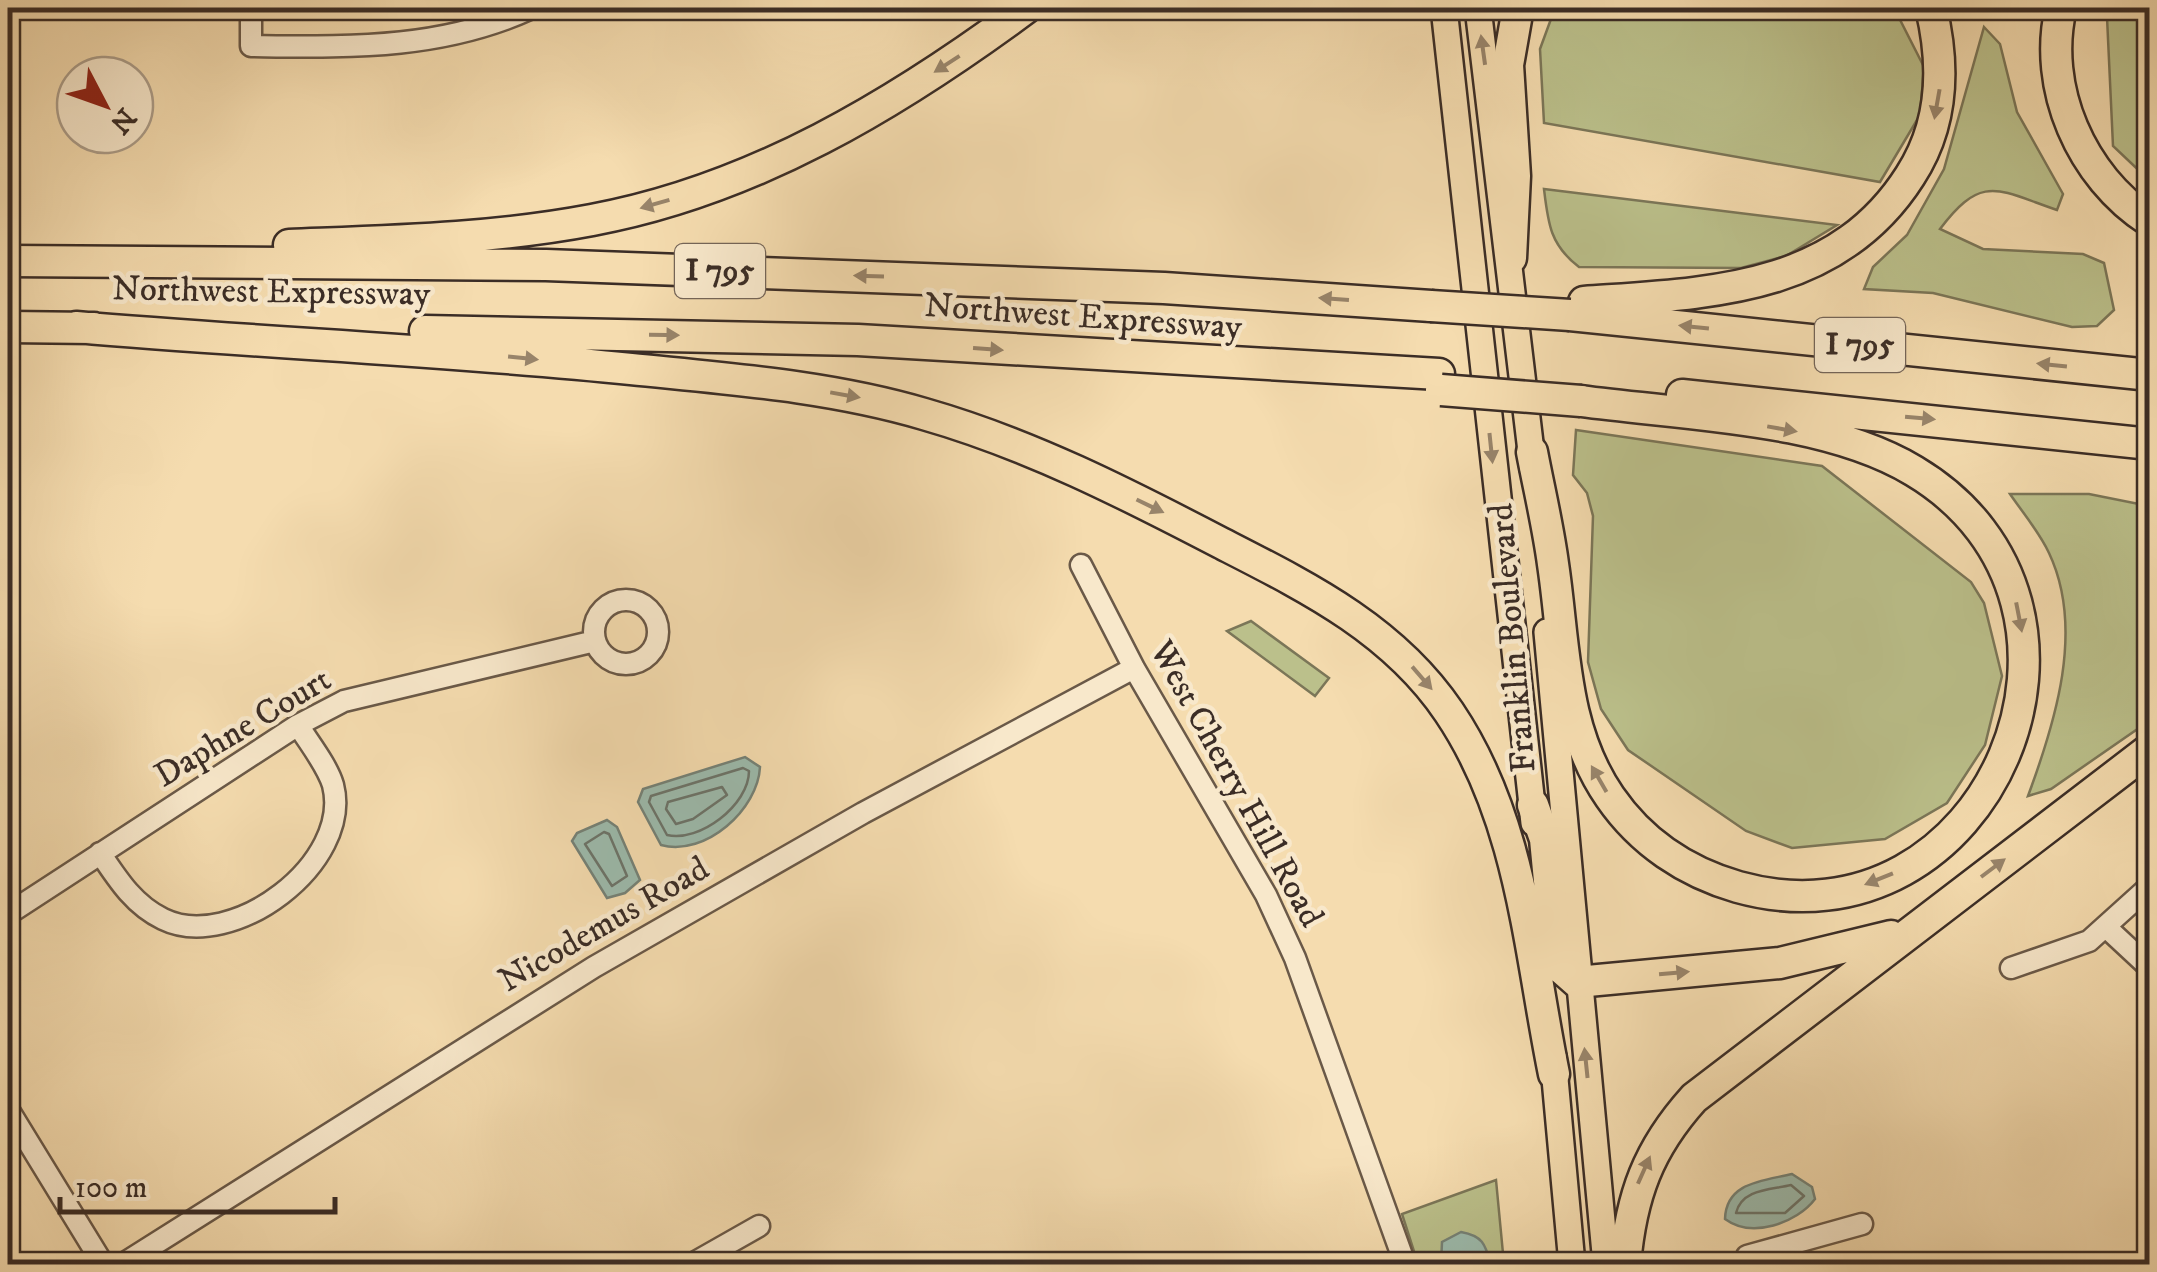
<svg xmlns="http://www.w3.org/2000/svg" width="2157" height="1272" font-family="'IM FELL DW Pica',serif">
  <rect width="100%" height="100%" fill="#f5dcaf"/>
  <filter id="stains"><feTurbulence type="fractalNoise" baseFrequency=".002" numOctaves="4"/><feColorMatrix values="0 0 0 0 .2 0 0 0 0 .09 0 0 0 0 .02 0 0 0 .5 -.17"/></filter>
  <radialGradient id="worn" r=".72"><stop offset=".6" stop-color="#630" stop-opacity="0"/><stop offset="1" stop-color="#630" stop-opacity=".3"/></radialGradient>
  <path fill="#bbc08b" stroke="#7b7658" stroke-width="2.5" d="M1555,8H1894L1924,67L1920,115L1880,182L1544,123L1540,49Z
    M2149,9H2150L2149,180L2113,146L2107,17Z
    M1984,27L2000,44L2017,112L2063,194L2057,210C1998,190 1982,173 1940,229L1983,249L2083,254L2104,263L2114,310L2097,326L2072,327L1933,293L1864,289L1873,267L1907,235L1944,169Z
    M1544,189L1837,225L1786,256L1741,268L1579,267C1550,245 1548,223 1544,189Z
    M1576,430L1822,466L1971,582L1984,603L2002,676L1985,745L1947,803L1885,839L1792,848L1746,831L1628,750L1601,709L1588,662L1593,516L1587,493L1573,475Z
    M2010,494H2089L2149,506V721L2051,789L2028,796C2055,723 2085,629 2049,553C2040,533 2023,513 2010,494Z
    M1251,621L1329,678L1315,696L1227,631Z
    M1496,1180L1504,1264H1418L1402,1214Z"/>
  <path fill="#9cbbad" stroke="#758277" stroke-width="2.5" d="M745,757L760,767C758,809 706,857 661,845L638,802L643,789Z
    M607,820L617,827L640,880L625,893L607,898L572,841L577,833Z
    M1792,1174L1812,1187L1815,1199C1797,1223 1752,1239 1725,1219C1726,1182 1763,1181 1792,1174Z
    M1461,1232C1483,1236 1485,1244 1491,1264H1441L1442,1242Z"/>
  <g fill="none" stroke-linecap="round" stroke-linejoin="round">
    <path stroke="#6c746a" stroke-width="2.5" d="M743,768L749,771C749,805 699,843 667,835L649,802L651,796Z
      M722,787L727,795L693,819L676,824L666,809L668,802Z
      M604,832L609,834L627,876L612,886L585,844Z
      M1791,1185L1804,1196L1785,1213H1736C1742,1189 1770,1190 1791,1185Z"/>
    <g stroke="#6a5948" stroke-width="25">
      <path id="minor" d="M251,8V46C349,47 441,50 532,8
        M1081,565L1134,668L1266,895L1295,958L1405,1264
        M594 632a32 32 0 1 1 64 0a32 32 0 1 1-64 0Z
        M100,853C118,880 134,905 163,919C232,953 353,863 333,785C327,765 309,743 298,725
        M8,914L298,725L344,701L595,641
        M2107,928L2150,968
        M2011,968L2089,941L2150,886
        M8,1109L103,1264
        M1747,1256L1862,1224
        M123,1264L594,967L863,813L1134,668
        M692,1264L759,1226"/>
    </g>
    <g stroke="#3b2d26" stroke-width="30">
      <path id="major" d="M1444,8L1534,823
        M1478,8L1533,468
        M1547,632L1606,1264
        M1553,1057L1572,1264"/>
    </g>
    <g stroke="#3b2d26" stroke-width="35">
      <path id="highway" d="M2061,8C2042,87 2081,177 2150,221
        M289,245C391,241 492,239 592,220C754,190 896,104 1026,8
        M1511,258L1515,176L1508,65L1518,8
        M8,261L546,265L1164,288L1431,306
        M1584,302C1708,293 1836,292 1910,176C1944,124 1945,66 1931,8
        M1570,315L2150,375
        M8,327L94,328
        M76,327C261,343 446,350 631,369C729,379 829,386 924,414C1029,444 1125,493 1221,543C1307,587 1393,629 1449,712C1522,820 1529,951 1554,1074
        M425,331L858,340L1439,374
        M1682,395L2150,444
        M1532,452C1539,489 1548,526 1553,564C1565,644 1562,728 1610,797C1641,842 1686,872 1738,887C1989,957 2138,605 1914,471C1825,417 1684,415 1581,401
        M1533,805L1545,839L1556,953L1560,967L1577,982L1780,963L1891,936
        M1625,1264C1631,1196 1648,1149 1694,1098L2150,749"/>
    </g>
    <use href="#minor" stroke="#f8e8cb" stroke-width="20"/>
    <use href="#major" stroke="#f5dcaf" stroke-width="25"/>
    <use href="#highway" stroke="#f5dcaf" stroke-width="30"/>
    <g stroke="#3b2d26" stroke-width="35" stroke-linecap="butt">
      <path id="highway-bridge" d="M1431,306L1570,315
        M1441,390L1581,401"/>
    </g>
    <use href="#highway-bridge" stroke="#f5dcaf" stroke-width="30"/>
  </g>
  <defs><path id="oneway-solid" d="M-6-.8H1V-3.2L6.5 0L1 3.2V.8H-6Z" transform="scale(2.5)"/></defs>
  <g fill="#98846a">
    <use href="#oneway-solid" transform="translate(1483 50) rotate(-98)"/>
    <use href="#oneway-solid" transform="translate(947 64) rotate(147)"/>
    <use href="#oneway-solid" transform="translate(1937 104) rotate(100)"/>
    <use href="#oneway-solid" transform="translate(655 204) rotate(164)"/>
    <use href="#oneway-solid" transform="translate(869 276) rotate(-178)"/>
    <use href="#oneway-solid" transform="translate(1334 299) rotate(-176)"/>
    <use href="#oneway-solid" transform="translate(1694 327) rotate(-174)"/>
    <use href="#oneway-solid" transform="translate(664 335) rotate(1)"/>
    <use href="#oneway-solid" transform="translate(988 349) rotate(4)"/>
    <use href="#oneway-solid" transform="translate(523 358) rotate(6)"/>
    <use href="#oneway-solid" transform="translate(2052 365) rotate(-174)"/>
    <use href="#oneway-solid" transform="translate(845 395) rotate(10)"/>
    <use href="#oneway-solid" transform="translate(1920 418) rotate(5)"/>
    <use href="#oneway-solid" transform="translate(1782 429) rotate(10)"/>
    <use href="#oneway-solid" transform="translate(1491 448) rotate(84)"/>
    <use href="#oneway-solid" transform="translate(1150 506) rotate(26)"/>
    <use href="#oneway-solid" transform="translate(2019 617) rotate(79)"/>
    <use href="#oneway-solid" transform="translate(1422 678) rotate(49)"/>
    <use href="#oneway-solid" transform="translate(1599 779) rotate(-120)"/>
    <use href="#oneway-solid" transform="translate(1993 868) rotate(-37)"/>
    <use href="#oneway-solid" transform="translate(1879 879) rotate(158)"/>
    <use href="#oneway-solid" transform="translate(1674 973) rotate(-5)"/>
    <use href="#oneway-solid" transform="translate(1586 1063) rotate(-96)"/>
    <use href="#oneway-solid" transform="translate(1644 1170) rotate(-66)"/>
  </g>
  <g text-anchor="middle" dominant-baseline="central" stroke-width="9" stroke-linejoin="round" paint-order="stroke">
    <g fill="#f8e8cb" stroke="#746558" stroke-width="2.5">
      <rect x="675" y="244" width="90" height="54" rx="8"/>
      <rect x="1815" y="318" width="90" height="54" rx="8"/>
    </g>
    <g font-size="32" font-weight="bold" fill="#3b2d26">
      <text x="720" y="271">I 795</text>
      <text x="1860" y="345">I 795</text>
    </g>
    <g font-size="35" fill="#3b2d26" stroke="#f8e8cb">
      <text transform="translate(271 292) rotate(1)">Northwest Expressway</text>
      <text transform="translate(1083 317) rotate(4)">Northwest Expressway</text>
      <text transform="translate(1513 638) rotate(-95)">Franklin Boulevard</text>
      <text transform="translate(243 728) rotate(-31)">Daphne Court</text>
      <text transform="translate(1236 784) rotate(61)">West Cherry Hill Road</text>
      <text transform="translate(604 925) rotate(-30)">Nicodemus Road</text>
    </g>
  </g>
  <rect width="2157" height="1272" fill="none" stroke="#f5dcaf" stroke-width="40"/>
  <rect x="10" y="10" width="2137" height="1252" fill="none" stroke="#3b2d26" stroke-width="5"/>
  <rect x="20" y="20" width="2117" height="1232" fill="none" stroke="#3b2d26" stroke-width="2.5"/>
  <g transform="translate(105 105) rotate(131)"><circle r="48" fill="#f8e8cb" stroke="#ac9d89" stroke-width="2.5"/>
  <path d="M0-8L18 38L0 25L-18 38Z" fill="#8f2418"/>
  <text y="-15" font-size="28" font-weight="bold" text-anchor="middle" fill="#3b2d26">N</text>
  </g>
  <path d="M60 1197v15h275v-15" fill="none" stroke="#3b2d26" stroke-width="5"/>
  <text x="75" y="1197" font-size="30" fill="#3b2d26" stroke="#f8e8cb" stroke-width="8" paint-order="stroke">100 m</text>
  <rect width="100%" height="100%" filter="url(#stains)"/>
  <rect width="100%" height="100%" fill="url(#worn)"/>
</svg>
